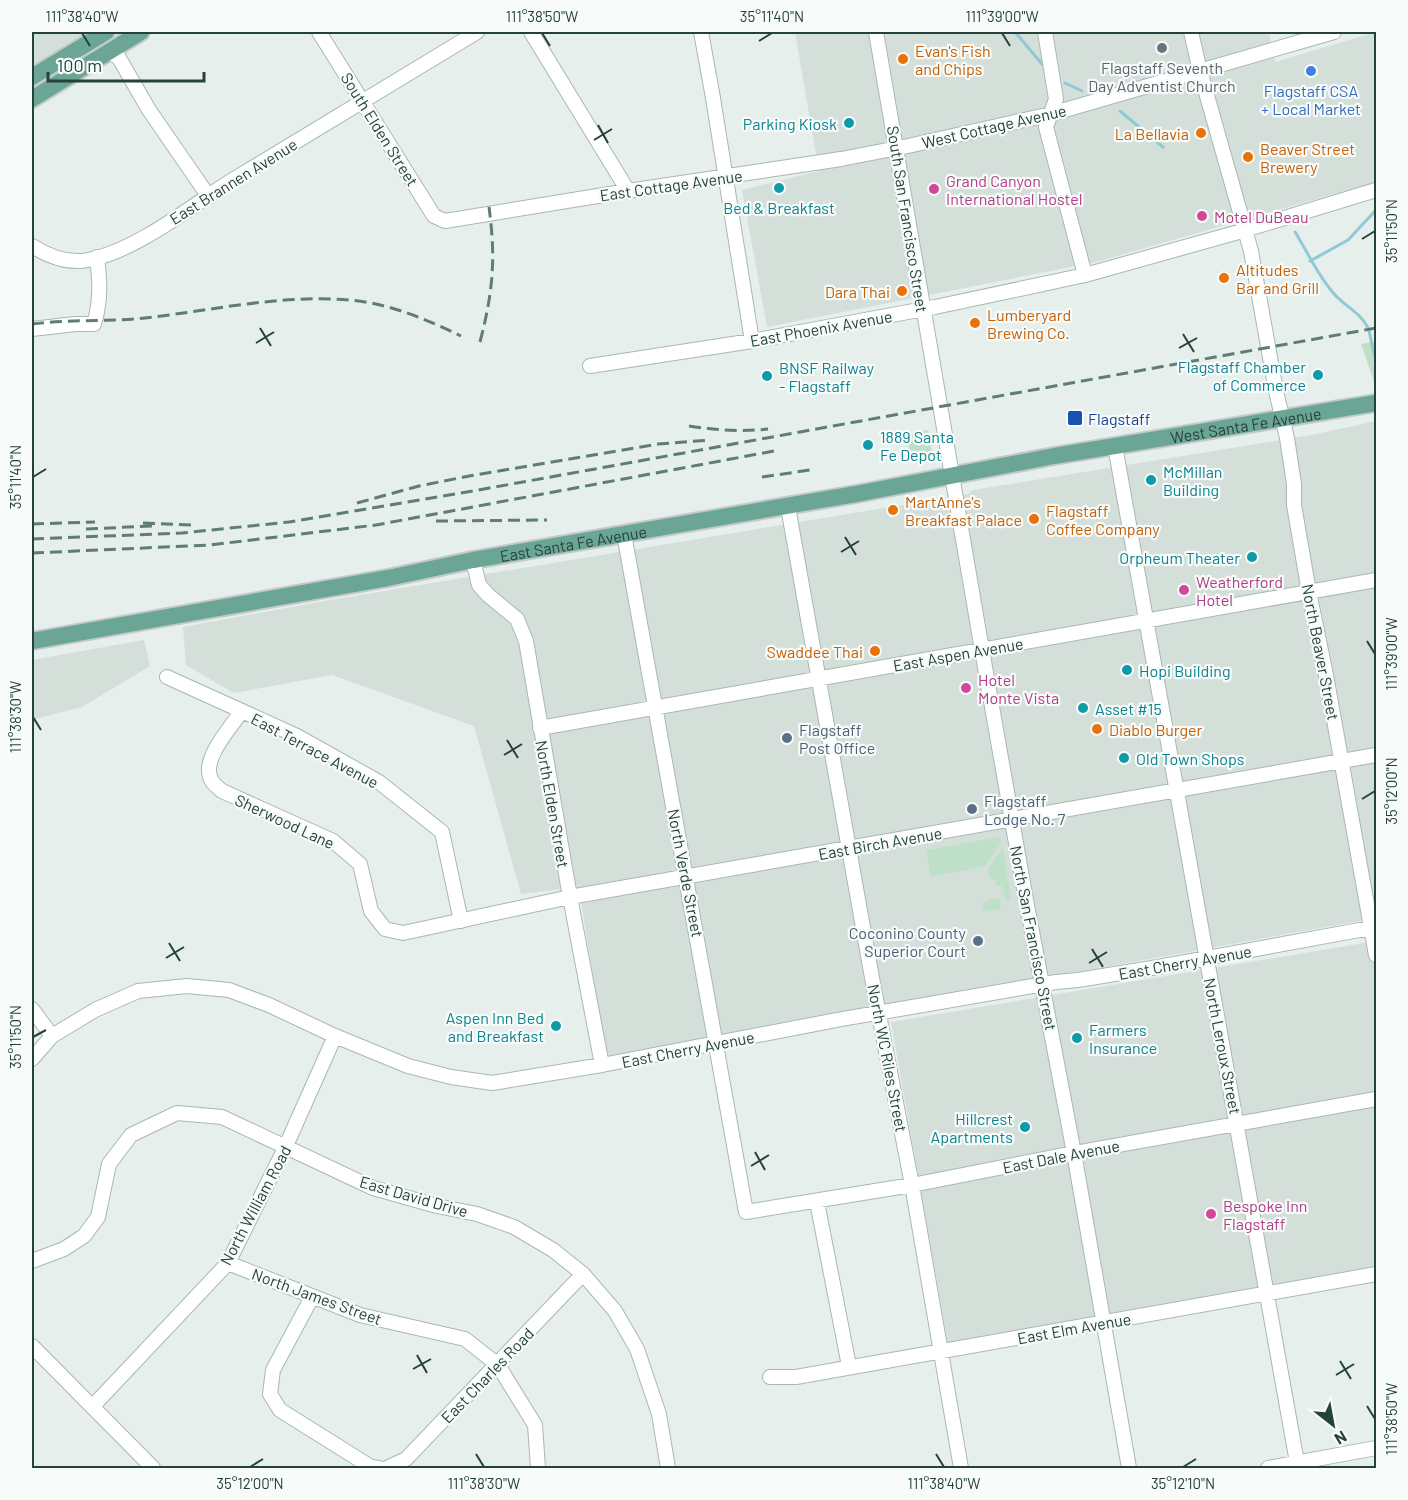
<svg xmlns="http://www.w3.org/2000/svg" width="1408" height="1500" font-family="Barlow,sans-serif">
  <rect width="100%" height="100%" fill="#e6efeb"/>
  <path fill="#d4dfda" d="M32,32H94L32,69Z
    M795,32H1269L1275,62L1376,32V182L1096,262L767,327L742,190L819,171Z
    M1376,421V918L605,1057L579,887L521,894L474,726L332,675L234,693L186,665L183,627L330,600L968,494L973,490L1312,435Z
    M144,640L150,666L82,707L32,720V660Z
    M1376,941V1266L948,1344L891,1022Z"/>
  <path fill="#bfe0c8" d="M1376,341V384L1375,385L1361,344Z
    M928,430L933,455L930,458L909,462L908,456H910L907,435Z
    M1000,837L1001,843L985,866L931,877L926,850Z
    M1003,847L1011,900L1006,901L1002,886H996L995,879H990L988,869Z
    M999,898L1001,909L984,912L982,902H987V900Z"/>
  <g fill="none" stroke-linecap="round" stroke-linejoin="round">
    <path stroke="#8ec9d4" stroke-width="3" d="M1015,32L1042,64
      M1065,83L1082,91
      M1120,111L1163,147
      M1295,232C1309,254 1317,275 1335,295C1345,306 1361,313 1368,328C1372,338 1371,349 1376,359
      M1310,261L1348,240L1376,210"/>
    <g stroke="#a8b8b2" stroke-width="16">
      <path id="minor" d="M319,32L427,205L434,216L445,221L628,191L841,159L908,146L1051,114L1334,32
        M531,32L628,191
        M701,32L713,98L752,341
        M876,32L982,650L1026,900L1074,1153L1129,1468
        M1045,32L1056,99L1046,127L1085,275
        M1191,32L1200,71L1251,251L1276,391L1287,438L1294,484V505L1309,592L1326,675L1376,955
        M109,51L119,58L149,110L209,197
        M32,246C48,256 68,264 88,260C136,251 190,207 231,181C313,131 395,81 477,32
        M32,329L75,324H94C101,301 100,281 97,257
        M590,366L752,341L935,307L1085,275L1235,233L1376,190
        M1115,446L1298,1468
        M788,507L874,989L912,1185L961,1468
        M624,534C666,760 706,986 746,1212L912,1185L1074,1153L1376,1099
        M473,560L479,585L488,595L517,619L526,641L570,897L602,1065
        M167,677L297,736L379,782L442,832L461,921
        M242,711C231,727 199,761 212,781C214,785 219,788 222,791L333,841L360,864L371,911L385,929L403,933L570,897L1376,755
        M540,728L1376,580
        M32,1009L52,1036
        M32,1059L52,1036L95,1010L138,991L187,986L229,990L269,1005L335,1036L408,1066L451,1077L492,1083L602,1065L842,1019L1056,982L1078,980L1158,967L1376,927
        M817,1202L849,1366
        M32,1261L64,1249L84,1236L98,1217L109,1164L131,1135L177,1113L222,1117L373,1188L437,1206L477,1214L514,1227L553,1250L583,1274L615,1311L637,1349L659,1414L668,1468
        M228,1263L360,1315L465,1339L498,1365L535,1425L538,1468
        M312,1297L273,1370L270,1394L280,1410L371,1467L379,1468
        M32,1346L153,1468
        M770,1377H796L1376,1274
        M93,1406L228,1263L285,1148L335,1036
        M387,1468L406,1459L583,1274
        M1268,1468L1376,1448"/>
    </g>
    <g stroke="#c2cac8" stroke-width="20">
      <g id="major">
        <path d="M32,77L106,32"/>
        <path d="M32,99L141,32"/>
        <path id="s1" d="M32,641L388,578L473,560L856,494L1054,456L1376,403"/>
      </g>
    </g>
    <use href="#minor" stroke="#fff" stroke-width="14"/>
    <use href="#major" stroke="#6aa596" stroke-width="16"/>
    <path stroke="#5f7d75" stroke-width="3" stroke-dasharray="12 6" stroke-linecap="butt" d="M32,324C69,319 107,322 145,318C217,310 299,290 371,303C402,309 432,322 461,336
      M480,342C493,292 496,259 489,207
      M689,426C716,430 741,432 768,429
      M762,477L810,470
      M357,503L419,486L469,476L658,444L711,440
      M436,521L547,520
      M143,523L194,525
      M32,524L95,522
      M86,529L152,526
      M32,539L182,533L289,522L484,489L1376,328
      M32,553L210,545L376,525L774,451"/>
  </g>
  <path fill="none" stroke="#24423a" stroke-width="2" d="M82,33L90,46M542,33L550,46M1002,33L1010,46M759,41L772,33M598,125L608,143M594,140L612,129M1362,239L1375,231M260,328L271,346M1183,334L1194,352M256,343L274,332M1179,348L1197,338M33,477L46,469M845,537L856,555M841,552L859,541M1367,641L1375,654M33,717L41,730M507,740L518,758M504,755L522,744M1362,799L1375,791M169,943L180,961M1092,949L1103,967M166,958L184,947M1089,963L1107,952M33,1037L46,1030M755,1152L765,1170M751,1166L769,1155M417,1355L427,1373M1340,1361L1351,1379M413,1369L431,1359M1336,1375L1354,1364M1367,1406L1375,1419M476,1454L484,1467M936,1454L944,1467M250,1467L263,1459M1183,1467L1196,1459"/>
  <circle fill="#6b7280" stroke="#f7fbf9" stroke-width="2" cx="1162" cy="48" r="6"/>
  <g fill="#e8710a" stroke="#f7fbf9" stroke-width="2">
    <circle cx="903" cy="59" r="6"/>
    <circle cx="1201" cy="133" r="6"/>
    <circle cx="1248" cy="157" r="6"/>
    <circle cx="1224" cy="278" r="6"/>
    <circle cx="902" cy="291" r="6"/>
    <circle cx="975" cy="323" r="6"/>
    <circle cx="893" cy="510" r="6"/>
    <circle cx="1034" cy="519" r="6"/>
    <circle cx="875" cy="651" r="6"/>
    <circle cx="1097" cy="729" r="6"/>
  </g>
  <circle fill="#3f7fe0" stroke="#f7fbf9" stroke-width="2" cx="1311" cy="71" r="6"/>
  <g fill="#0f9aa8" stroke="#f7fbf9" stroke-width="2">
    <circle cx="849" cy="123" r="6"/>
    <circle cx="779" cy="188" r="6"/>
    <circle cx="1318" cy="375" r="6"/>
    <circle cx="767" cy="376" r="6"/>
    <circle cx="868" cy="445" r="6"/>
    <circle cx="1151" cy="480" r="6"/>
    <circle cx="1252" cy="557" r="6"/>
    <circle cx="1127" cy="670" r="6"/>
    <circle cx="1083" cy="708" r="6"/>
    <circle cx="1124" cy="758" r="6"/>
    <circle cx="556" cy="1026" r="6"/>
    <circle cx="1077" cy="1038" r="6"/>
    <circle cx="1025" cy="1127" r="6"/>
  </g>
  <g fill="#d1479c" stroke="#f7fbf9" stroke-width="2">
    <circle cx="934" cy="189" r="6"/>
    <circle cx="1202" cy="216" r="6"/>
    <circle cx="1184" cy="590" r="6"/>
    <circle cx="966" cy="688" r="6"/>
    <circle cx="1211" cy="1214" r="6"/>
  </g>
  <rect fill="#1a4fb4" stroke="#f7fbf9" stroke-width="2" x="1067" y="410" width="16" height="16" rx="3"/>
  <g fill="#5c6f8a" stroke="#f7fbf9" stroke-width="2">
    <circle cx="787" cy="738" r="6"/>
    <circle cx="972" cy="809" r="6"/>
    <circle cx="978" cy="941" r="6"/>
  </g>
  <g text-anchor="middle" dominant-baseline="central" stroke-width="4.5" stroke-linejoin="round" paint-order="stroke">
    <g font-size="16" fill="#c56008" stroke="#f7fbf9" text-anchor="start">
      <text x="915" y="50">Evan's Fish<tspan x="915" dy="18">and Chips</tspan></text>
      <text x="1189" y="133" text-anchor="end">La Bellavia</text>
      <text x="1260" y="148">Beaver Street<tspan x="1260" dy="18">Brewery</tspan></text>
      <text x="1236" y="269">Altitudes<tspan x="1236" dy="18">Bar and Grill</tspan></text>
      <text x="890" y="291" text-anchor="end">Dara Thai</text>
      <text x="987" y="314">Lumberyard<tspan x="987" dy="18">Brewing Co.</tspan></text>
      <text x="905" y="501">MartAnne's<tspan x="905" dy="18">Breakfast Palace</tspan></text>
      <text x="1046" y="510">Flagstaff<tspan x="1046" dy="18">Coffee Company</tspan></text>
      <text x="863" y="651" text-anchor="end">Swaddee Thai</text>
      <text x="1109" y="729">Diablo Burger</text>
    </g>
    <g font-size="16" fill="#5b616d" stroke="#f7fbf9">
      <text x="1162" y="67">Flagstaff Seventh<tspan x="1162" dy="18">Day Adventist Church</tspan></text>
    </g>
    <g font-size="16" fill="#366cbe" stroke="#f7fbf9">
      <text x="1311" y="90">Flagstaff CSA<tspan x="1311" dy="18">+ Local Market</tspan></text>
    </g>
    <g font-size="16" fill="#0d838f" stroke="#f7fbf9" text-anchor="start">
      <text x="837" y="123" text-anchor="end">Parking Kiosk</text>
      <text x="779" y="207" text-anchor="middle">Bed &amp; Breakfast</text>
      <text x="1306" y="366" text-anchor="end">Flagstaff Chamber<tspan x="1306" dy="18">of Commerce</tspan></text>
      <text x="779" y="367">BNSF Railway<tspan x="779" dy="18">- Flagstaff</tspan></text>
      <text x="880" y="436">1889 Santa<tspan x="880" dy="18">Fe Depot</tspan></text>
      <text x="1163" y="471">McMillan<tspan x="1163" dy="18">Building</tspan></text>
      <text x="1240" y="557" text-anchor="end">Orpheum Theater</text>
      <text x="1139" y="670">Hopi Building</text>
      <text x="1095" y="708">Asset #15</text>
      <text x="1136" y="758">Old Town Shops</text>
      <text x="544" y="1017" text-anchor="end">Aspen Inn Bed<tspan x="544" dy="18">and Breakfast</tspan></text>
      <text x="1089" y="1029">Farmers<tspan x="1089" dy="18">Insurance</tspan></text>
      <text x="1013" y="1118" text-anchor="end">Hillcrest<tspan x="1013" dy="18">Apartments</tspan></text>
    </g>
    <g font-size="16" fill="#24423a" stroke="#f7fbf9">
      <text transform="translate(994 126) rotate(-13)">West Cottage Avenue</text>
      <text transform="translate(380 129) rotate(58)">South Elden Street</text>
      <text transform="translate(233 181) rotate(-32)">East Brannen Avenue</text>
      <text transform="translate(671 185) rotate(-8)">East Cottage Avenue</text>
      <text transform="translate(908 219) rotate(81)">South San Francisco Street</text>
      <text transform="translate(821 328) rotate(-10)">East Phoenix Avenue</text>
      <text stroke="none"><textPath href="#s1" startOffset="1233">West Santa Fe Avenue</textPath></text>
      <text stroke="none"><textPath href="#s1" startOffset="550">East Santa Fe Avenue</textPath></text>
      <text transform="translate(1321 652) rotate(79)">North Beaver Street</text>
      <text transform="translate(958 654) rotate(-10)">East Aspen Avenue</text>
      <text transform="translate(315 750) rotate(28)">East Terrace Avenue</text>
      <text transform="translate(553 804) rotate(80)">North Elden Street</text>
      <text transform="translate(285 821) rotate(25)">Sherwood Lane</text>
      <text transform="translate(880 843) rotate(-10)">East Birch Avenue</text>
      <text transform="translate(686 873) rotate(79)">North Verde Street</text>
      <text transform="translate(1034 938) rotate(79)">North San Francisco Street</text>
      <text transform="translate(1185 962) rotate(-10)">East Cherry Avenue</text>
      <text transform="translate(1223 1046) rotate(79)">North Leroux Street</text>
      <text transform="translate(688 1049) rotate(-11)">East Cherry Avenue</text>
      <text transform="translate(888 1058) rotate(79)">North WC Riles Street</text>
      <text transform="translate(1061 1156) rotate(-11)">East Dale Avenue</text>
      <text transform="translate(414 1196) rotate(16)">East David Drive</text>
      <text transform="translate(255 1205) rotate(-62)">North William Road</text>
      <text transform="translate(317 1296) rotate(20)">North James Street</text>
      <text transform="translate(1074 1328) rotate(-10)">East Elm Avenue</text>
      <text transform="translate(487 1375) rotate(-46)">East Charles Road</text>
    </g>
    <g font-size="16" fill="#b23c85" stroke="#f7fbf9" text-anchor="start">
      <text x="946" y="180">Grand Canyon<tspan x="946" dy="18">International Hostel</tspan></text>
      <text x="1214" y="216">Motel DuBeau</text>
      <text x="1196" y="581">Weatherford<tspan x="1196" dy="18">Hotel</tspan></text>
      <text x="978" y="679">Hotel<tspan x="978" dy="18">Monte Vista</tspan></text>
      <text x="1223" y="1205">Bespoke Inn<tspan x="1223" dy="18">Flagstaff</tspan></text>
    </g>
    <g font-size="16" fill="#164399" stroke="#f7fbf9" text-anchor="start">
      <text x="1088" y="418">Flagstaff</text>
    </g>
    <g font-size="16" fill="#4e5e75" stroke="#f7fbf9" text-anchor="start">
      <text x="799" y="729">Flagstaff<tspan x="799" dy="18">Post Office</tspan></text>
      <text x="984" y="800">Flagstaff<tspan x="984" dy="18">Lodge No. 7</tspan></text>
      <text x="966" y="932" text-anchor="end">Coconino County<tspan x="966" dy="18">Superior Court</tspan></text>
    </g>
  </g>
  <rect width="1408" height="1500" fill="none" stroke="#f7fbf9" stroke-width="66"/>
  <g transform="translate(1333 1425) rotate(149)" stroke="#f7fbf9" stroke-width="4.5" paint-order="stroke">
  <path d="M0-4.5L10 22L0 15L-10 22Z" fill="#24423a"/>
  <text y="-9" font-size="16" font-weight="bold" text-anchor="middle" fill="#24423a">N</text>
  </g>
  <path d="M48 72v9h156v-9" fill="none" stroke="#24423a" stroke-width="3"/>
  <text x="57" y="72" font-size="18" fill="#24423a" stroke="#f7fbf9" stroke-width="4.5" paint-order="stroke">100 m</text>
  <rect x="33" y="33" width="1342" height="1434" fill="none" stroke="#24423a" stroke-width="2"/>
  <g font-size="15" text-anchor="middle" fill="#24423a">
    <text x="82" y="22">111°38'40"W</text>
    <text x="542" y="22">111°38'50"W</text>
    <text x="772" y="22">35°11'40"N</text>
    <text x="1002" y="22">111°39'00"W</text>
    <text transform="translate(1392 231) rotate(-90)" y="5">35°11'50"N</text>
    <text transform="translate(16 477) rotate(-90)" y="5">35°11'40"N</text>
    <text transform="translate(1392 654) rotate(-90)" y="5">111°39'00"W</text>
    <text transform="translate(16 717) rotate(-90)" y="5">111°38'30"W</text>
    <text transform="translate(1392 791) rotate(-90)" y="5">35°12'00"N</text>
    <text transform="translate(16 1037) rotate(-90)" y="5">35°11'50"N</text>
    <text transform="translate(1392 1419) rotate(-90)" y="5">111°38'50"W</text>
    <text x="250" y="1489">35°12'00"N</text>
    <text x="484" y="1489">111°38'30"W</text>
    <text x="944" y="1489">111°38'40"W</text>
    <text x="1183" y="1489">35°12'10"N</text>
  </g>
</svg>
